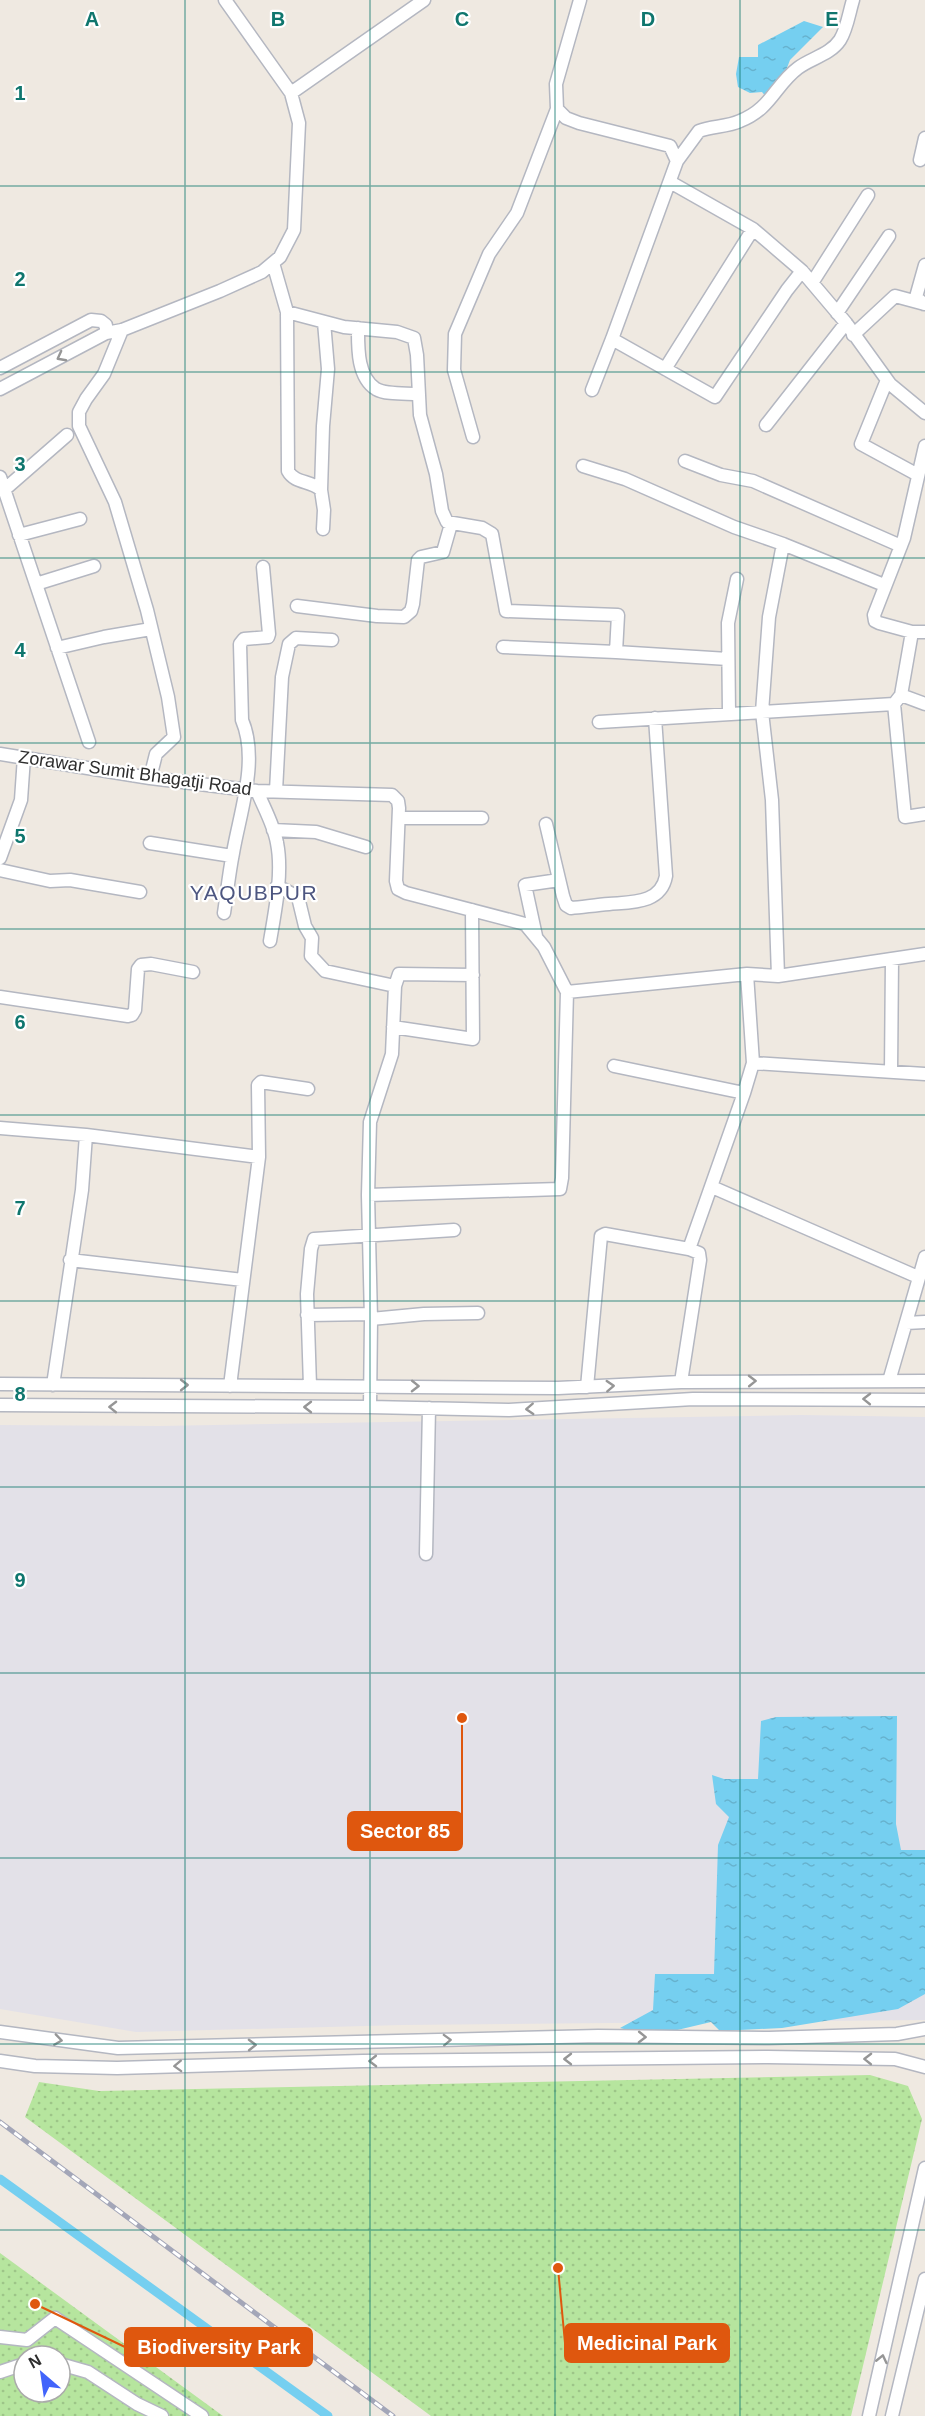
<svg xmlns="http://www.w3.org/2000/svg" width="925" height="2416" font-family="Arial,sans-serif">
  <defs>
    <pattern id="park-dots" width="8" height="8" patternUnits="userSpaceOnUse" patternTransform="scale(1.5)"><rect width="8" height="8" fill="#b6e59e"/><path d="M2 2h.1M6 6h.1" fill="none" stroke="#9dc588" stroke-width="1.8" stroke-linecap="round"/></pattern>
    <pattern id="water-ripples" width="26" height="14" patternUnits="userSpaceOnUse" patternTransform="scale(1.5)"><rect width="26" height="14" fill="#75cff0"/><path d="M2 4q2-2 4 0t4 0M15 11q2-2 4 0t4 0" fill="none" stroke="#66b2ce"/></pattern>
  </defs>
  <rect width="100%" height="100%" fill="#efe9e1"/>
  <path fill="#e3e1e8" d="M802,1415L925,1417V2020L402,2025L136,2032L0,2009V1425L159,1426Z"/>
  <path fill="url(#park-dots)" fill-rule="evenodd" d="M870,2075L908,2086L922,2119L851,2416H431L25,2117L39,2082L99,2091Z
    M0,2253L223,2416H0ZM24,2356H60V2392H24Z"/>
  <path fill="url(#water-ripples)" d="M804,21L823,27L790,60L782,81L767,98L762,92L750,93L738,87L736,74L739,57H758V45Z
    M897,1716L896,1824L901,1850H925V1994L898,2009L782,2028L720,2031L711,2022L652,2036L620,2028L653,2010L655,1974H714L718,1845L729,1817L716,1804L712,1775L724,1779H758L761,1721L776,1717Z"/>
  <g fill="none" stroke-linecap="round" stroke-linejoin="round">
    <path stroke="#75cff0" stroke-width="9" d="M0,2179L328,2416"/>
    <g stroke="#b4b7c1" stroke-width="15">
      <path id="minor" d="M291,93L424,0
        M557,109L566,118L579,123L670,146L677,161L612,339L592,390
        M920,160L925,138
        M677,161L699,131C712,126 727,127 740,121C771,109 775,85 798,68C811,58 830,55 840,40C847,29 849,13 853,0
        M670,182L753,229L802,271L846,323L890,384L925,413
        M273,263L287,312L288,471C295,484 311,480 321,490L324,510L323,529
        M812,283L868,195
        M924,304L916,297L925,265
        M287,312L344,327L397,332L414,338L417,355L420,415L436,474L442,511L447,522L482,528L492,534L506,611L618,615L616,652
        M837,313L889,236
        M358,328C358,347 357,377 376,389C386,395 407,393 418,394
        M122,330L104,374L86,399L79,412V426L115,502L147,610L168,697L174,737L156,754L150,778
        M106,333L122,330L220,291L262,272L280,257L294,230L299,123L291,93L225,0
        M853,335L895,296L921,303
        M612,339L715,397L787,290L802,271
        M0,368L91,320L101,321L106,325V333L0,389
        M665,369L753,229
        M887,380L861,444L918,475
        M766,425L846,323
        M473,437L454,370L455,334L489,254L517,213L557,109L556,84L580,0
        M925,446L904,538L874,615L875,621L879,623L912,632H925
        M685,461L721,475L753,481L901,546
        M583,466L625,479L734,527L783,544L884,585
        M0,477L89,742
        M4,490L67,435
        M321,490L323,426L328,369L324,322
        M19,535L80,519
        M36,584L94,566
        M297,606L377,616L404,617L411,611L413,604L418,560L421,557L443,552L451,524
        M503,647L616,652L728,659
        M57,648L104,637L151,629
        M901,695L912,632
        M894,704L905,817L925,814
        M729,714L728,623L737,579
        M599,722L894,704L901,695L925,704
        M0,754L150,778L257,791L392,795L398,801L399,808L396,881L398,889L406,893L525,924L544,947L567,992L562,1178L560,1189L368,1195
        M257,791C264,808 274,825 277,843C283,873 275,911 270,941
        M276,791L282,677L289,644L296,638L332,640
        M399,818H482
        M546,824L563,896L566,905L571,908C583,907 596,905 609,904C631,902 661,904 666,876L655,718
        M273,830L316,832L366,847
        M150,843L232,856
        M0,858L21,800L24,757
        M0,870L50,881L70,880L140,892
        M277,886L298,897L305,926L312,938L311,956L325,971L395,986L392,1054L370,1122L368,1195L371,1319L370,1407
        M224,913C227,893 229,873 233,853C240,812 259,760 242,720L240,644L244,639L268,637L269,634L263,567
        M536,936L525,885L559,880
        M747,974L753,1063
        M778,976L772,800L762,712L769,617L783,544
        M395,986L399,974L473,975
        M567,992L747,974L778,976L925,954
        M0,997L128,1016L132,1015L135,1010L138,969L141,965L151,964L193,972
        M393,1027L473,1039L472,910
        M614,1066L744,1093L689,1249L699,1253L700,1260L681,1382
        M891,1072L892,959
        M744,1093L753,1063L925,1074
        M0,1128L86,1135L259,1157
        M712,1187L918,1277
        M70,1260L243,1280
        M307,1315L371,1314
        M371,1319L424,1314L478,1313
        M906,1323L925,1322
        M889,1381L925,1257
        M0,1384L558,1388L681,1382L925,1381
        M53,1385L82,1190L86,1135
        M230,1386L259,1157L258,1085L261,1082L308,1089
        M310,1386L307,1294L311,1249L314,1239L454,1230
        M587,1387L601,1236L605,1234L689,1249
        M0,1405L370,1407L509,1410L693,1399L925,1400
        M426,1554L429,1408
        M0,2032L118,2048L598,2036L769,2038L897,2034L925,2029
        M0,2061L35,2066L117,2068L363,2061L768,2057L895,2059L925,2067
        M0,2337L27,2340L55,2318L202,2416
        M60,2364L88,2372L137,2404L162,2416
        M0,2372L24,2364
        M869,2416L925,2168
        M892,2416L925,2279"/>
    </g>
    <use href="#minor" stroke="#fff" stroke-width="12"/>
    <g stroke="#a3a6b8" stroke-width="5">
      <path id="rail" d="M0,2122L393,2416"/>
    </g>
    <use href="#rail" stroke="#fff" stroke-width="3" stroke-dasharray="9" stroke-linecap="butt"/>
  </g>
  <defs><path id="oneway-chevron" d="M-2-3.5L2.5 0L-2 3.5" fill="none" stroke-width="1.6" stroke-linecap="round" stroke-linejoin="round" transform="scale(1.5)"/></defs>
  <g stroke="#969696">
    <use href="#oneway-chevron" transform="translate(61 357) rotate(152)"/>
    <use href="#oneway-chevron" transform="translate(752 1381) rotate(-1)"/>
    <use href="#oneway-chevron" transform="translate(184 1385)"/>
    <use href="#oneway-chevron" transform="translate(415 1386) rotate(1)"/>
    <use href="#oneway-chevron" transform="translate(610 1386) rotate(-3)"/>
    <use href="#oneway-chevron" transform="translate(867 1399) rotate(-179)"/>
    <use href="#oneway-chevron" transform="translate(113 1407) rotate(-179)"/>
    <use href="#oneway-chevron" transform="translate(308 1407) rotate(180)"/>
    <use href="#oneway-chevron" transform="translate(530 1409) rotate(177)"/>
    <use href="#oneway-chevron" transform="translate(642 2037) rotate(1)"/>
    <use href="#oneway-chevron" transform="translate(58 2040) rotate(8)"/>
    <use href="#oneway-chevron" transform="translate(447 2040) rotate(-2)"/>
    <use href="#oneway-chevron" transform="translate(252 2045) rotate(-1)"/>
    <use href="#oneway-chevron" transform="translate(568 2059) rotate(180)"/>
    <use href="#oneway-chevron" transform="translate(868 2059) rotate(-179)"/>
    <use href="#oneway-chevron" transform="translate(373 2061) rotate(179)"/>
    <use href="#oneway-chevron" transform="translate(178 2066) rotate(178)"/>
    <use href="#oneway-chevron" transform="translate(882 2359) rotate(-77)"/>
  </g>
  <path fill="none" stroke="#0f766e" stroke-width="1.5" stroke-opacity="0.55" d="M185,0V2416M370,0V2416M555,0V2416M740,0V2416M0,186H925M0,372H925M0,558H925M0,743H925M0,929H925M0,1115H925M0,1301H925M0,1487H925M0,1673H925M0,1858H925M0,2044H925M0,2230H925"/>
  <g text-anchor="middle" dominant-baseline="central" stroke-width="4.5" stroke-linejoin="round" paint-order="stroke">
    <g font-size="18" fill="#2e2e2e" stroke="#fff">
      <text transform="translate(135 773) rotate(8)">Zorawar Sumit Bhagatji Road</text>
    </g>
    <g font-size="21" letter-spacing="1.5" fill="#4d5680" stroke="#fff">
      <text x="254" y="892">YAQUBPUR</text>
    </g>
  </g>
  <g font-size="20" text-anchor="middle" font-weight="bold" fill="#0f766e" stroke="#fff" stroke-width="4.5" stroke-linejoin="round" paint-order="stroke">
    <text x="92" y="26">A</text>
    <text x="278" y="26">B</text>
    <text x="462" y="26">C</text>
    <text x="648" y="26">D</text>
    <text x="832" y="26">E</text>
    <text x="20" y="100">1</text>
    <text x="20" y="286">2</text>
    <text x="20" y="471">3</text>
    <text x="20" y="657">4</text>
    <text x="20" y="843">5</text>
    <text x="20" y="1029">6</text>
    <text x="20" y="1215">7</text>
    <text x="20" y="1401">8</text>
    <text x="20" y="1587">9</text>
  </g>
  <path fill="none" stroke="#df570e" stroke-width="2" d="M462 1718L462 1831M558 2268L565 2343M35 2304L125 2347"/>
  <g fill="#df570e" stroke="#fff" stroke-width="2">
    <circle cx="462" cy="1718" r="6"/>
    <circle cx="558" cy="2268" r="6"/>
    <circle cx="35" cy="2304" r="6"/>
  </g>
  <g fill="#df570e" stroke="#df570e" stroke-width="2">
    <rect x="348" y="1812" width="114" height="38" rx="6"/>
    <rect x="565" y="2324" width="164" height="38" rx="6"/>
    <rect x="125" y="2328" width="187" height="38" rx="6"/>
  </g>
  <g font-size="20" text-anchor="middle" font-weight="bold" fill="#fff">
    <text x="405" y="1838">Sector 85</text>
    <text x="647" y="2350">Medicinal Park</text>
    <text x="219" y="2354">Biodiversity Park</text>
  </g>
  <g transform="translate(42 2374) rotate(331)"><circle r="28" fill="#ffffff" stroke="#ababab" stroke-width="1.5"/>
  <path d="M0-4.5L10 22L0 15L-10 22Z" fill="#4264fb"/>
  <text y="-9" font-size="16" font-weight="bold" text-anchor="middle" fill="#2e2e2e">N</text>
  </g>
</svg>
